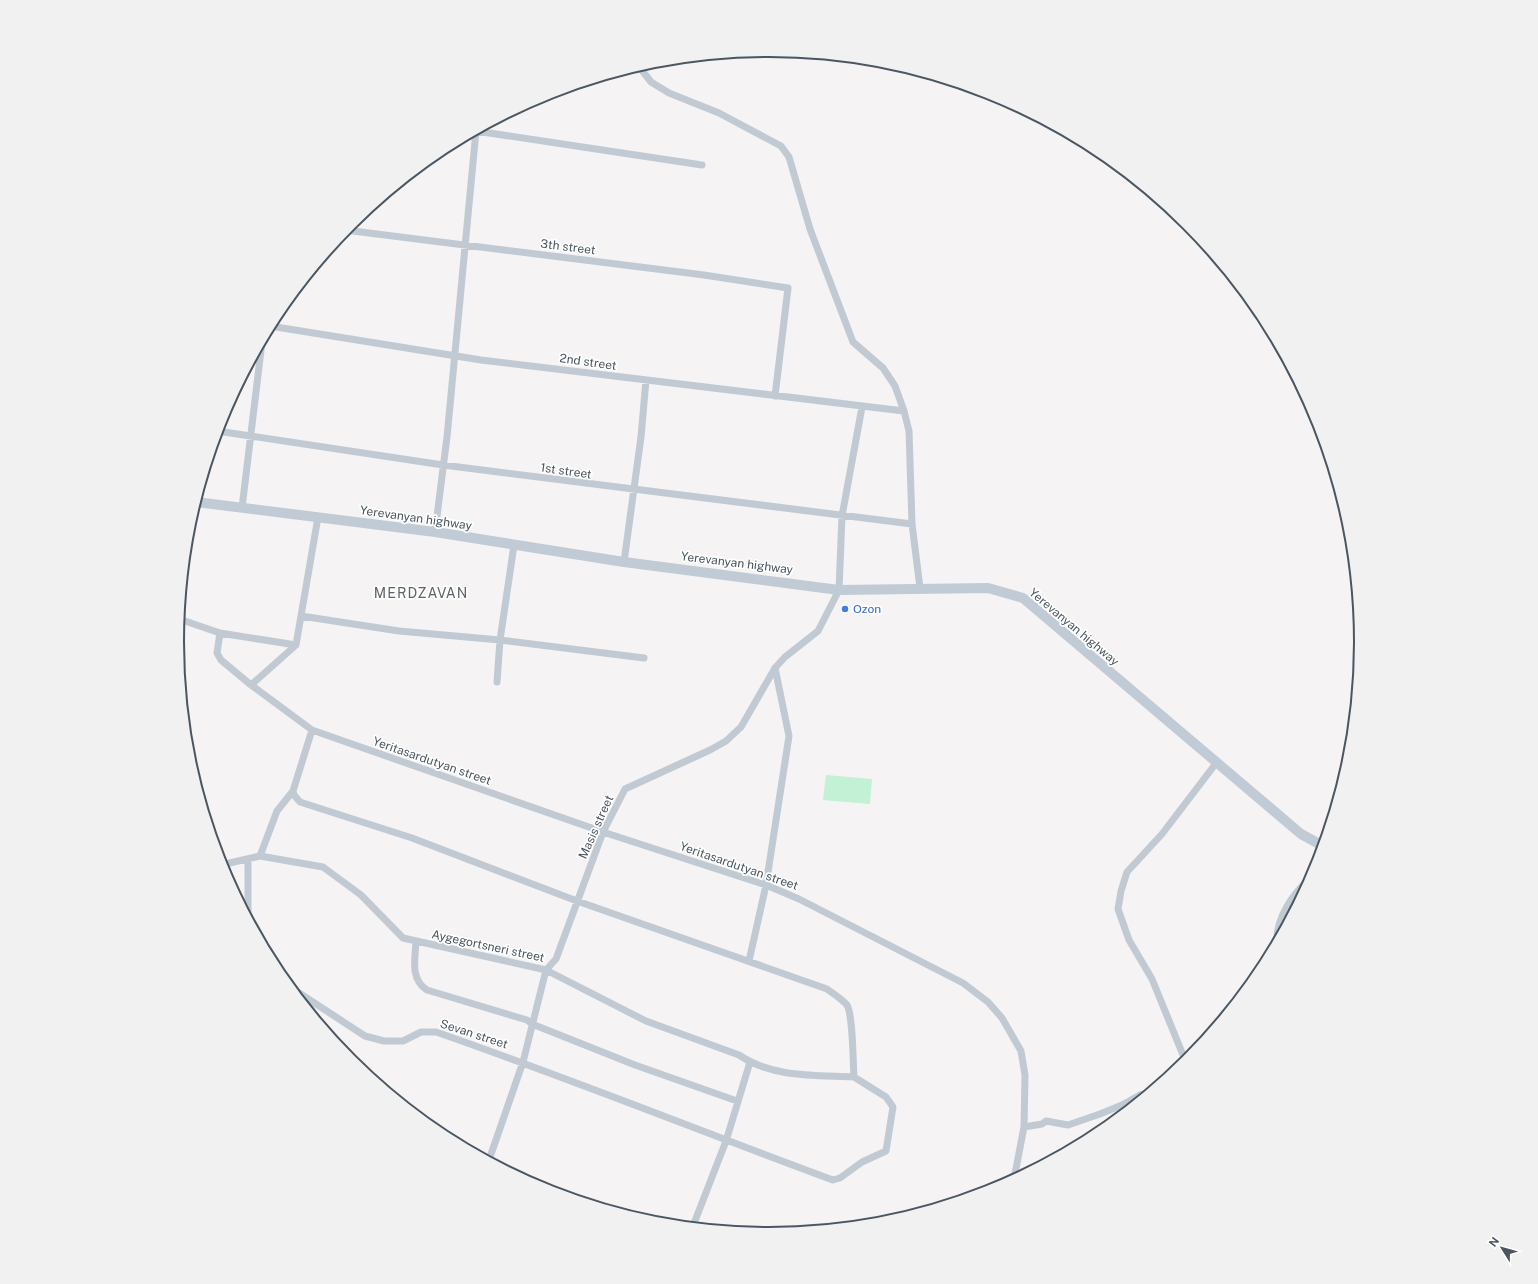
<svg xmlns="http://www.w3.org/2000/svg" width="1538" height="1284" font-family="'Public Sans',sans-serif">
  <rect width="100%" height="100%" fill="#f5f3f3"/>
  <path fill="#c3f1d5" d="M826,775L872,779L870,804L823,800Z
    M1134,1105L1103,1130C1105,1117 1123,1108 1134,1105Z"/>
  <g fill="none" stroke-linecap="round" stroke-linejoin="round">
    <path stroke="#c1cad2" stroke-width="7" d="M641,65V69L651,82L669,93L719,113L781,146L789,157L810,229L853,342L883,368L895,386L904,411L909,431L912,524L920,588
      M476,131L702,165
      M345,230L704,275L788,288L775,396
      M270,326L481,360L904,411
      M217,431L443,465L912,524
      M242,508L262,342
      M435,532L447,437L476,131
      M624,562L641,437L646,380
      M301,616L399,631L500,640L644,658
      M179,619L220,633L296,645
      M220,633L217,653L221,660L251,685L312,730L603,832L766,885L799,899L963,983L988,1002L1002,1018L1021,1051L1025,1075L1024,1127L1014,1179
      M497,682L500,640L514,545
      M251,685L296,645L318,517
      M260,856L277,811L293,791
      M221,865L260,856L323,867L361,895L403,938L546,970L646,1021L739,1055C773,1078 815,1075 854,1077
      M248,917V859
      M1277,941C1276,918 1293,893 1310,879
      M416,942C415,959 410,979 427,990L527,1020L532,1024L635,1065L737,1101
      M749,961L766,885L789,736L775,668
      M290,987L365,1036L384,1041H403L421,1032H436C569,1078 700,1131 833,1180L840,1178L862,1162L886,1151L893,1107L886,1097L854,1077C853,1063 853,1015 847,1005C842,999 834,994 827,989L577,901L412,838L300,802L294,795L293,791L312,730
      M1188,1060L1183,1055L1152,979L1129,940L1118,909L1121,891L1127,872L1162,834L1217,762
      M1024,1127L1042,1124L1046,1121L1068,1125L1100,1114L1122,1105L1140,1095L1148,1093
      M489,1160L523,1062L546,970L556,959L603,832L625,789L710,750L726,741L741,727L775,668L785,657L818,631L839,590L842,516L862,407
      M693,1226L726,1141L750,1062"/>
    <path stroke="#c1cbd6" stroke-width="10" d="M196,502L435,532L624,562L839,590L988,588L1023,598L1301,834L1323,846"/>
  </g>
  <circle fill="#3f7fe0" stroke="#fff" stroke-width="1.5" cx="845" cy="609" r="4"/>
  <g text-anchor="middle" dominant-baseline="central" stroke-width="3.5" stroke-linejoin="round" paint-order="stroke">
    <g font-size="12" fill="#4a5661" stroke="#fff">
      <text transform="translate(568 247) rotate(7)">3th street</text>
      <text transform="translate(588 362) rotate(8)">2nd street</text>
      <text transform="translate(566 471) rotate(8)">1st street</text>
      <text transform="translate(416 518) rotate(8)">Yerevanyan highway</text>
      <text transform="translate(737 563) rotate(7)">Yerevanyan highway</text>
      <text transform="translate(1074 627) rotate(40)">Yerevanyan highway</text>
      <text transform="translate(432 761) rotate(19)">Yeritasardutyan street</text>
      <text transform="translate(596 827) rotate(-66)">Masis street</text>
      <text transform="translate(739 866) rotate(19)">Yeritasardutyan street</text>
      <text transform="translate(488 946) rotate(12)">Aygegortsneri street</text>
      <text transform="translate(474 1034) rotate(18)">Sevan street</text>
    </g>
    <g font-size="12" fill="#366cbe" stroke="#fff" text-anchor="start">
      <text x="853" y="609">Ozon</text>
    </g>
    <g font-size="14" letter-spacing="1" fill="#5f6368" stroke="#fff">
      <text x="421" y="593">MERDZAVAN</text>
    </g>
  </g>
  <path d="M0 0H1538V1284H0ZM184 642a585 585 0 1 1 1170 0a585 585 0 1 1-1170 0Z" fill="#f1f1f2" fill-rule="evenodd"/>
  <path fill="none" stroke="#4a5661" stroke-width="2" d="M184 642a585 585 0 1 1 1170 0a585 585 0 1 1-1170 0Z"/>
  <g transform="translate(1502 1248) rotate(307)" stroke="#ffffff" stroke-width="3" paint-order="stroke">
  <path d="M0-3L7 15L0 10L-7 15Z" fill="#4a5661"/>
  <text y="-6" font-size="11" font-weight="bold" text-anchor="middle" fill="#4a5661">N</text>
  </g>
</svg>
